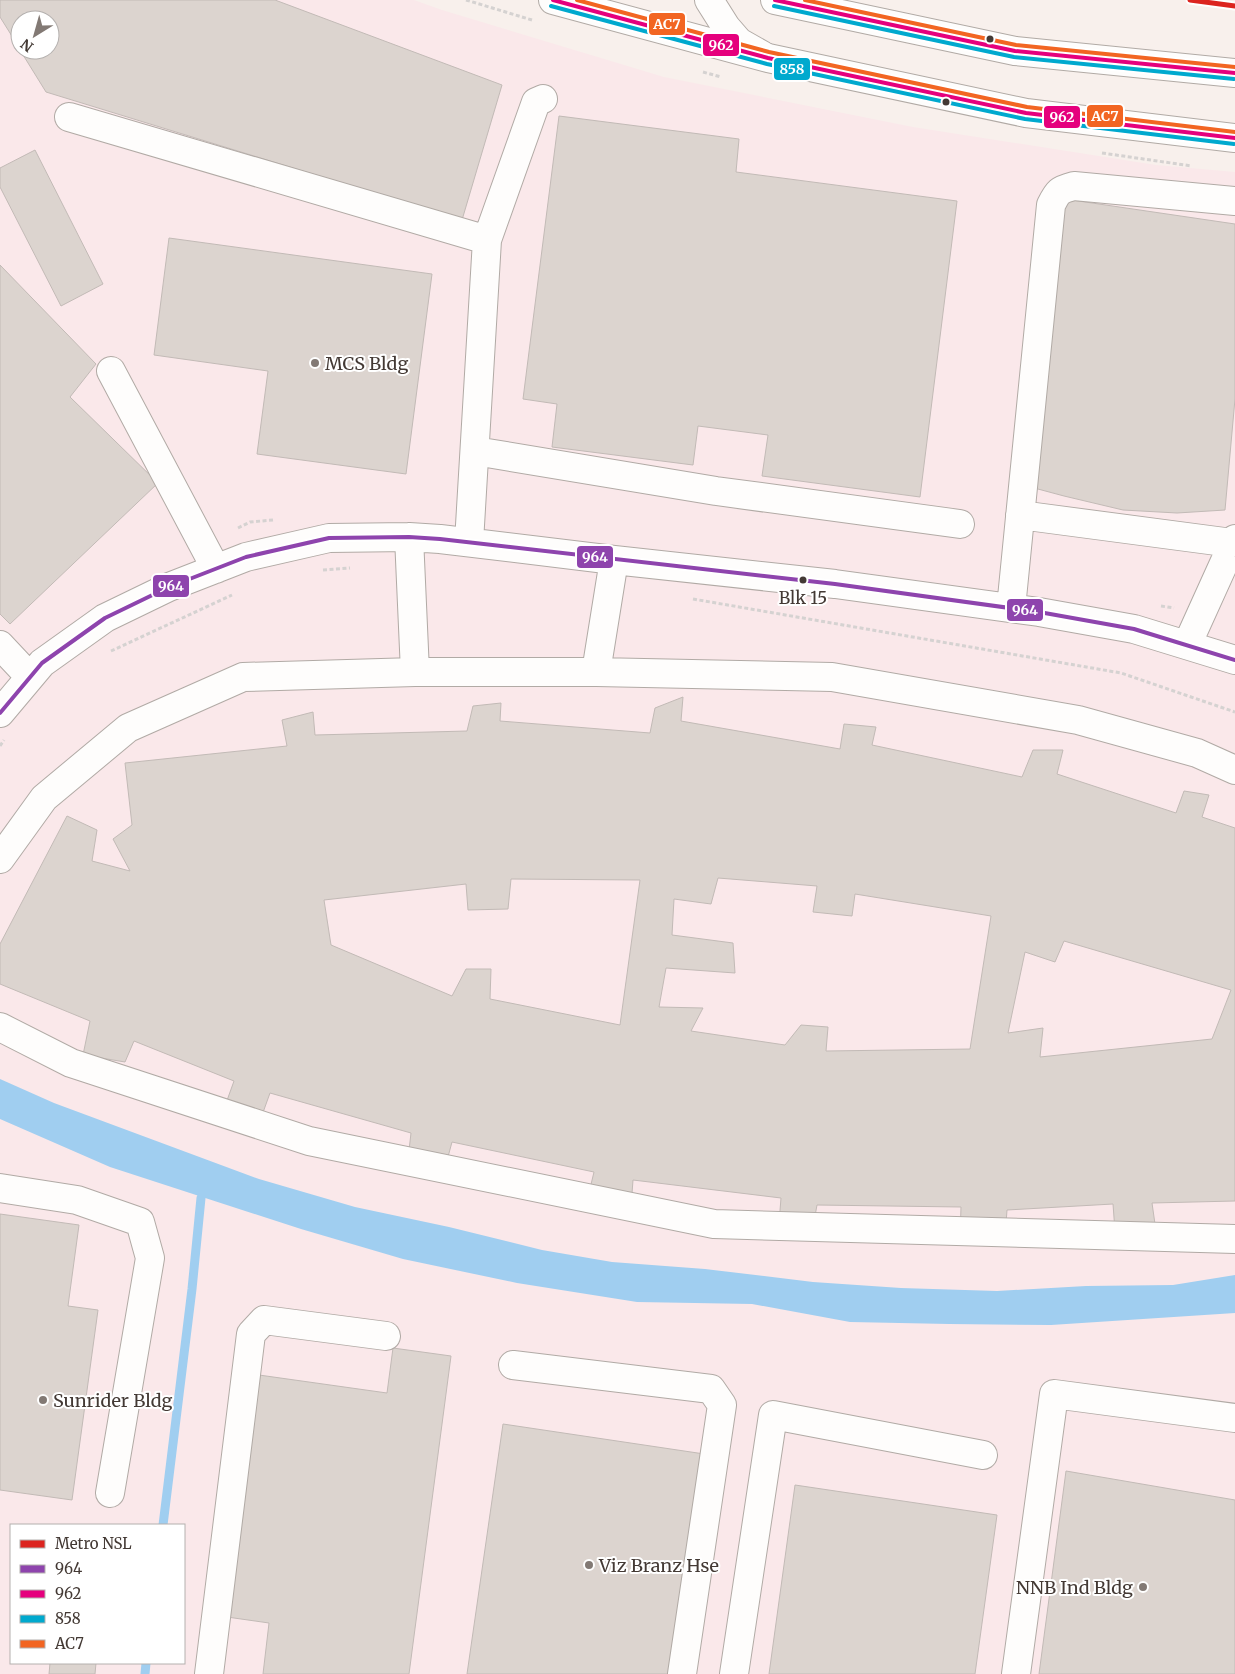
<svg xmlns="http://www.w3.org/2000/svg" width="1235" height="1674" font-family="Merriweather,serif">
  <rect width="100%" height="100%" fill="#f8f0ec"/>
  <path fill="#fae8ea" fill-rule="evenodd" d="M0,0H414L442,10L664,77L913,127L1156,165L1235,172V1674H0ZM20,20H50V50H20ZM11,1525H184V1663H11Z"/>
  <path fill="#a0cef0" d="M0,1079L54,1103L259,1179L355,1207L449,1227L542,1250L612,1262L705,1269L813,1282L901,1288L997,1291L1086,1286L1173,1285L1235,1275V1313L1051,1325L949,1324L850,1322L752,1304L637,1302L517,1283L403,1259L301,1229L110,1167L0,1119Z"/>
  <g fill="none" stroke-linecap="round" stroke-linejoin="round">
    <path stroke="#a0cef0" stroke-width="9" d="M163,1525L192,1289L201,1198
      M145,1674L146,1663"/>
  </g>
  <path fill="#dcd4cf" stroke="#c2bab6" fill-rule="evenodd" d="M0,0H275L502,85L462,220L46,92L20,50H50V20H20V49L0,17Z
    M559,116L739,139L736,172L957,201L920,497L762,476L768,435L698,426L693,465L552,447L557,404L523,399Z
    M35,150L103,284L61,306L0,187V168Z
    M1058,198L1235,224V399L1225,510L1177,513L1123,510L1064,496L1023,485Z
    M169,238L432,274L406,474L257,454L268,371L154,355Z
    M0,265L96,364L70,397L158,483L10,624L0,614Z
    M683,697L681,721L840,749L844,724L876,727L872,745L1022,777L1033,750H1063L1057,774L1176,813L1184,791L1209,795L1202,817L1235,828V1201L1152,1203L1155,1224L1115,1231L1113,1204L1007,1210L1005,1237L960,1238L961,1207L817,1205L813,1227L779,1223L781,1198L633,1180L631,1207L586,1205L594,1172L452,1142L445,1168L408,1159L411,1133L270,1093L261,1118L225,1106L234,1081L134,1041L125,1062L83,1055L90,1021L0,984V944L67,816L97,830L92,861L130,871L113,839L132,825L125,763L287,746L282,720L313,712L315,735L467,731L473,706L501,703L500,721L650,733L655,708ZM718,878L817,886L813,912L852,916L855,894L991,916L970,1049L826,1051L828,1027L801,1025L785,1045L691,1031L703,1008L659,1007L666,968L735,973L733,943L672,935L674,899L711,904ZM511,879L640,880L620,1025L490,999L491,969H466L452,996L331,945L324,900L466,884L468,910L508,909ZM1064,941L1231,990L1212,1039L1040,1057L1043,1028L1008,1033L1025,952L1055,962Z
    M0,1214L79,1225L68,1306L98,1310L72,1500L0,1490Z
    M393,1348L451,1356L409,1674H263L269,1623L227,1617L259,1375L387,1393Z
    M503,1424L711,1455L679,1674H467Z
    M1066,1471L1235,1500V1674H1039Z
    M795,1485L997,1515L975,1674H769Z
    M50,1663H96L95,1674H49Z"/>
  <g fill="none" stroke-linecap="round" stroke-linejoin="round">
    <g stroke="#b1aaa5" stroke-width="30">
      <path id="minor" d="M709,0L726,27L739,42L762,55
        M69,117L487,240
        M111,371L216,569
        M475,451L716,491L960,524
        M1020,515L1232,543
        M409,537L415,672
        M469,542L487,240L536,102L543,99
        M1011,608L1051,205C1058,191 1059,190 1074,186L1235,201
        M0,645L30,677
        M1187,645L1235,539
        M596,672L614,560
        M0,713L42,663L105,618L169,587L246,557L329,538L409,537L440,539L614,560L835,584L1039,612L1134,629L1235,660
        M0,859L44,798L128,728L243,677L415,672H596L832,677L1078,720L1197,753L1235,770
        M0,1027L71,1063L309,1141L714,1224L1235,1239
        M0,1188L77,1200L140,1222L150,1258L110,1493
        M513,1365L711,1389L722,1405L682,1674
        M209,1674L251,1334L264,1320L386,1336
        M734,1674L773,1415L983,1455
        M1016,1674L1054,1394L1235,1418"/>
    </g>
    <g stroke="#b1aaa5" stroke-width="30">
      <path id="major" d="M553,0L768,58L1026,113L1235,138
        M775,0L1015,51L1235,73"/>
    </g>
    <path stroke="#d5d2d1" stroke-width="3" stroke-dasharray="4 2.5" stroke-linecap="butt" d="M466,0L532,20
      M703,72L721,77
      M1102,153L1192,166
      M238,528L250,522L273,520
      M323,570L350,568
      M693,599L1121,673L1235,712
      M1161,606L1174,608
      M111,651L232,595
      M0,746L4,740"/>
    <use href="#minor" stroke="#fefdfc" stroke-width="28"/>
    <use href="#major" stroke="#fefdfc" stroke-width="28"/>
    <g stroke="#fff" stroke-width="8">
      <path id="bus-1" d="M0,713L42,663L105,618L169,587L246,557L329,538L409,537L440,539L835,584L1039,612L1134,629L1235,660"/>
    </g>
    <g stroke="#fff" stroke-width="8">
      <path id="bus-2" d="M553,0L768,58L1026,113L1235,138
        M775,0L1015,51L1235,73"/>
    </g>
    <g stroke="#fff" stroke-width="8">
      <path id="bus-3" d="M551,6L767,64L1025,119L1234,144
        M774,6L1014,57L1234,79"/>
    </g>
    <g stroke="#fff" stroke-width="8">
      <path id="bus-4" d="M577,0L769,52L1027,107L1235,132
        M805,0L1016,45L1235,67"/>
    </g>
    <use href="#bus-1" stroke="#8e44ad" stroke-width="4"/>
    <use href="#bus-2" stroke="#e5007d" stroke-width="4"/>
    <use href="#bus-3" stroke="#00a9ce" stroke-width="4"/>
    <use href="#bus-4" stroke="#f26522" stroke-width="4"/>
    <g stroke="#fff" stroke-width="9">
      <path id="metro-1" d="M1190,0L1235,6"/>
    </g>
    <use href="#metro-1" stroke="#dc241f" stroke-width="5"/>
  </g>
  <g fill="#433934" stroke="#fff" stroke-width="2">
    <circle cx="990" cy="39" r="4.5"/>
    <circle cx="946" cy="102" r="4.5"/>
    <circle cx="803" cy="580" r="4.5"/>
  </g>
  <g fill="#827974" stroke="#fff" stroke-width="2">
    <circle cx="315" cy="363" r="5"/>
    <circle cx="43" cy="1400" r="5"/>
    <circle cx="589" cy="1565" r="5"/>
    <circle cx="1143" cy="1587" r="5"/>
  </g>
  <g text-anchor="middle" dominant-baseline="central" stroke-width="4" stroke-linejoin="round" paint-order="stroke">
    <g font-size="17" fill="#433934" stroke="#fff">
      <text x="803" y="598">Blk 15</text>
    </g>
    <g font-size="18" fill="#433934" stroke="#fff" text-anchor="start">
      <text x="325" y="363">MCS Bldg</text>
      <text x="53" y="1400">Sunrider Bldg</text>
      <text x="599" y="1565">Viz Branz Hse</text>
      <text x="1133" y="1587" text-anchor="end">NNB Ind Bldg</text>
    </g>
  </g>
  <g stroke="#fff" stroke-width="2">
    <rect x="648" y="12" width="38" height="24" rx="5" fill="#f26522"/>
    <rect x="702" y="33" width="38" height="24" rx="5" fill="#e5007d"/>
    <rect x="773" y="57" width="38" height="24" rx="5" fill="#00a9ce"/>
    <rect x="1086" y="104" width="38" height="24" rx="5" fill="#f26522"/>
    <rect x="1043" y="105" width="38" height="24" rx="5" fill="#e5007d"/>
    <rect x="576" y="545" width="38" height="24" rx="5" fill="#8e44ad"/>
    <rect x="152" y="574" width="38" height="24" rx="5" fill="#8e44ad"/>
    <rect x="1006" y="598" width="38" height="24" rx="5" fill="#8e44ad"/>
  </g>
  <g font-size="14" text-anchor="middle" font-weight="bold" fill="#fff">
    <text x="667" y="29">AC7</text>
    <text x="721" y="50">962</text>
    <text x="792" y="74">858</text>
    <text x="1105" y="121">AC7</text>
    <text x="1062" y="122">962</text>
    <text x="595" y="562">964</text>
    <text x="171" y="591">964</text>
    <text x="1025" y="615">964</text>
  </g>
  <rect x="10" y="1524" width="175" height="140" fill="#ffffff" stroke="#b4b0ae"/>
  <rect x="20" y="1540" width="25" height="8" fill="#dc241f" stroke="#b4b0ae"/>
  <text x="55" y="1549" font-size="15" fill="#433934">Metro NSL</text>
  <rect x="20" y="1565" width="25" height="8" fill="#8e44ad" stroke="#b4b0ae"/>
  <text x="55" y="1574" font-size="15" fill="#433934">964</text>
  <rect x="20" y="1590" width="25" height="8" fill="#e5007d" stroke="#b4b0ae"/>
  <text x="55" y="1599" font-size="15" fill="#433934">962</text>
  <rect x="20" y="1615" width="25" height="8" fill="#00a9ce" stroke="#b4b0ae"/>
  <text x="55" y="1624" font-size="15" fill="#433934">858</text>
  <rect x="20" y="1640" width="25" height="8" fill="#f26522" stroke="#b4b0ae"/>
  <text x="55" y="1649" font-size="15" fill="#433934">AC7</text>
  <g transform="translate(35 35) rotate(217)"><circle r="24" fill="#ffffff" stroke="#b4b0ae"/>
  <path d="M0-4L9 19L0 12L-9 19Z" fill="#827974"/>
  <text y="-8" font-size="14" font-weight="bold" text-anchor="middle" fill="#433934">N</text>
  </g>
</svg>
